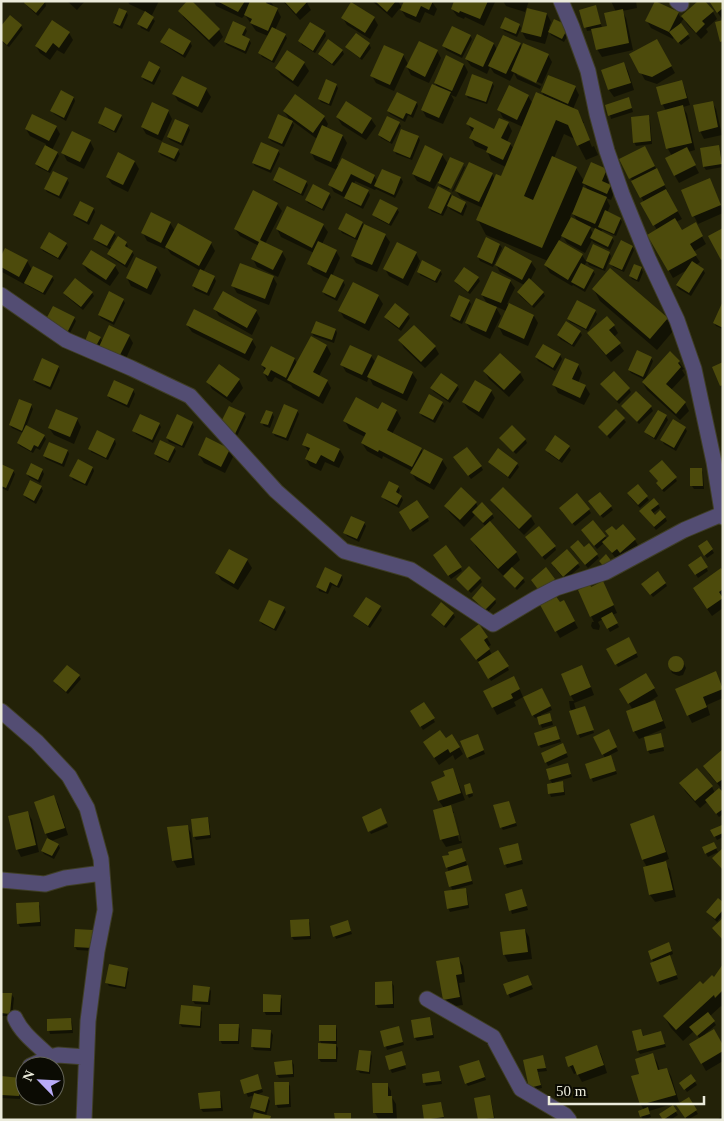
<svg xmlns="http://www.w3.org/2000/svg" width="724" height="1121" font-family="Georgia,serif">
  <rect width="100%" height="100%" fill="#232208"/>
  <path fill="#0007" fill-rule="evenodd" d="M67,1H85L77,10Z
    M128,1H159L151,17L155,21L149,32L141,28L139,24L146,12L129,4Z
    M214,1H270L273,5L272,7L277,9L281,17L275,30L285,35L287,38L274,63L262,57L260,53L268,36L256,31L245,15L242,18L216,6Z
    M283,1H306L311,10L300,20Z
    M372,1H398L402,8L432,2L437,9L434,16L425,12L420,23L406,17L400,8L392,18Z
    M456,1H494L495,2L484,26L465,17L464,19L457,16L452,9Z
    M503,1H529L525,12L506,6Z
    M611,1H636L637,8L622,11L626,18L633,50L602,57L597,49L593,30L587,31L581,10H597L602,28L608,27L616,12Z
    M699,1L713,12L717,19L706,29L708,32L701,39L687,24L684,18L680,24L690,38L681,45L674,37L673,39L651,28L647,21L678,13L681,18Z
    M710,1H723V19H722Z
    M45,2L46,6L38,16L27,6L25,3Z
    M180,11L219,30L223,37L214,47L184,18Z
    M126,12L128,15L122,29L116,26L114,23Z
    M547,14L551,22L549,28L570,31L564,42L551,35L549,31L545,44L526,39L522,32Z
    M343,18H374L378,25L370,39L347,25Z
    M311,24L325,32L326,36L315,53L302,45L300,41Z
    M519,25L521,28L517,37L504,31L502,28Z
    M21,26L23,29L9,47L1,41V28Z
    M245,28L247,31L244,37L249,40L251,43L246,54L227,45L225,42Z
    M69,33L73,40L64,54L57,50L50,60L40,53L36,46Z
    M356,35L369,44L371,48L362,60L349,50L347,47Z
    M470,36L472,39L462,58L446,50L444,46Z
    M657,40L675,73L657,84L645,80L631,55Z
    M162,42H190L192,46L185,58L164,45Z
    M494,44L497,50L520,44L522,49L548,55L552,62L540,89L517,79L514,73L510,81L494,73L490,67L487,74L471,66L466,59ZM517,73L542,84L541,86L517,75Z
    M342,50L344,54L334,66L321,57L319,54Z
    M437,51L441,58L429,83L411,75L406,65L394,91L376,83L372,76L403,55L408,64Z
    M288,52L304,63L309,71L298,87L281,75L276,68Z
    M464,64L468,72L456,97L451,95L454,100L443,124L426,117L422,109L438,88L435,83Z
    M624,64L628,71L634,90L614,97L609,90L603,71Z
    M159,68L161,71L154,85L144,80L142,77Z
    M182,77L206,89L211,97L202,113L178,101L174,94Z
    M681,81L685,89L690,105L683,107L687,114L695,150L688,152L699,173L679,183L675,176L672,156L668,149L659,113L666,111L663,105L658,88Z
    M492,83L494,86L487,104L468,98L466,94Z
    M336,85L338,88L331,106L321,102L319,99Z
    M575,87L579,95L573,109L577,111L584,123H582L592,147L594,146L598,155L586,160L575,139L564,134L554,158L576,168L584,181L606,170L611,177L608,185L610,186L614,193L611,200L606,198L610,206L607,213L620,218L622,222L616,236L602,230L601,233L612,238L614,241L610,250L593,242L592,240L585,253L567,243L562,235L559,242L582,255L587,263L594,246L609,253L611,256L605,271L589,265L587,261L584,266L593,271L595,274L585,292L573,285L572,286L550,273L545,265L548,261L486,235L478,220L483,208L461,198L456,191L492,174L495,180L502,177L506,167L491,160L487,151L475,146L471,138L473,133L468,124L494,130L508,123L512,131L507,142L510,144L514,149L523,127L503,118L499,110L528,96L533,104L545,98L542,92ZM584,184L588,190L582,188ZM572,212L578,222L570,217ZM589,226L596,229L593,234Z
    M61,92L74,98L75,101L66,121L54,114L52,111Z
    M629,98L633,112L611,119L610,115Z
    M712,102L716,109L722,135L704,139L700,131Z
    M417,103L418,106L413,118L408,115L405,122L390,114L388,111Z
    M168,111L172,119L162,141L146,134L142,127Z
    M284,111L324,117L328,124L326,128L343,136L347,143L337,165L374,176L377,181L382,170L401,178L403,182L395,198L376,189L375,190L355,181L354,184L368,191L370,195L363,209L348,201L346,198L334,192L330,185L337,170L315,160L311,152L317,139L291,120L294,125L284,147L271,141L269,138L290,121Z
    M121,116L123,119L116,133L102,126L100,123Z
    M337,117L371,119L376,126L366,140L342,125Z
    M648,117L650,120L652,144L636,146L634,142Z
    M176,120L188,126L190,130L183,146L170,140L168,137Z
    M399,123L401,126L392,144L381,138L379,135Z
    M56,127L60,134L52,150L57,152L59,156L50,173L38,167L36,164L46,144L30,136L26,129Z
    M418,137L420,140L412,160L396,154L395,151Z
    M90,141L94,149L84,169L67,161L63,153Z
    M718,147L720,150L723,167L706,170L704,167L701,149Z
    M178,150L180,154L176,162L161,155L159,152Z
    M278,151L280,154L271,173L255,166L253,163Z
    M442,155L448,164H462L449,190L441,186L438,181L434,189L417,181L413,174Z
    M649,155L668,192L667,193L682,219L676,222L682,232L695,224L706,244L693,252L700,262L696,265L703,270L705,273L691,296L679,289L677,286L687,270L673,278L649,235L657,230L642,203L644,202L621,160Z
    M135,162L139,169L128,192L112,184L107,177Z
    M464,166L465,167L453,192L452,191Z
    M67,179L69,183L61,199L47,192L45,189Z
    M274,180L306,182L308,185L303,196L276,183Z
    M713,187L723,210V213L698,224L694,216L683,190Z
    M329,194L331,197L324,211L308,203L306,200Z
    M450,194L452,196L465,203L467,206L463,216L450,209L448,206L443,216L431,211L429,207Z
    M277,204L282,211L265,244L282,252L286,259L278,277L257,267L253,259L259,246L240,236L235,229Z
    M94,209L95,212L89,225L76,218L75,215Z
    M397,209L399,212L391,226L376,218L374,215Z
    M170,223L175,231L211,243L215,251L203,272L214,277L216,281L209,296L195,290L193,286L201,271L171,254L166,247L165,249L147,241L143,233Z
    M362,223L364,225L385,235L390,242L377,272L356,263L352,256L359,241L342,233L340,229Z
    M323,225L328,232L322,244L336,251L340,258L332,276L343,281L345,285L337,301L325,295L323,292L329,279L313,271L309,264L314,253L281,237L277,229Z
    M114,233L116,236L110,247L112,248L126,243L128,246L127,248L132,252L134,255L127,268L110,257L108,254L111,250L97,242L95,239Z
    M66,244L68,247L60,260L43,251L41,248Z
    M500,245L502,248L495,263L497,264L531,262L536,269L530,281L543,293L545,296L534,308L520,296L518,292L524,285L500,272L495,263L493,267L480,261L478,257Z
    M632,246L634,250L624,272L613,267L611,264Z
    M6,250L27,261L32,270L52,277L54,280L45,295L28,286L25,281L24,284L2,272L1,258Z
    M416,253L420,261L408,286L389,276L385,269Z
    M83,264L115,266L119,273L110,286L88,272Z
    M157,268L161,275L151,295L131,286L127,278Z
    M641,268L643,272L639,282L632,279L630,276Z
    M611,270L667,319L674,330L657,350L600,301L594,290Z
    M419,271H440L442,274L437,283L420,275Z
    M273,277L277,284L269,305L237,293L233,286Z
    M478,278L480,281L470,294L457,284L455,281Z
    M510,281L515,288L507,304L534,316L538,323L528,346L503,335L499,327L506,311L495,306L501,316L490,339L471,330L466,323L488,305L482,295Z
    M64,293H92L94,296L83,310L66,296Z
    M378,296L383,304L369,331L344,318L340,311Z
    M123,300L125,303L114,325L101,318L99,315Z
    M469,301L471,304L462,324L453,320L451,316Z
    M723,304V329L716,326L714,323Z
    M215,309L256,311L260,318L252,335L219,316Z
    M595,311L597,314L588,331L570,322L568,319Z
    M408,315L410,318L401,331L388,321L386,318Z
    M74,318L76,321L69,335L48,325Z
    M187,325L252,340L256,347L249,361L192,332Z
    M614,326L618,333L614,337L624,351L611,362L593,340L589,333Z
    M336,330L337,333L334,343L314,336L312,333Z
    M580,332L582,335L574,347L560,339L558,335Z
    M129,336L133,343L123,365L88,345L100,338L103,342Z
    M311,338L327,346L331,354L319,376L327,381L331,388L323,404L293,388L291,385L275,377L272,382L268,381L264,373L265,371L262,365L271,347L295,359L297,364Z
    M400,341L435,347L439,354L425,368L404,348Z
    M670,353L679,362L684,369L682,370L685,375L671,390L685,403L689,411L680,420L647,390L643,383Z
    M560,355L562,359L555,371L538,361L536,357Z
    M371,356L376,363L412,373L417,380L407,401L373,385L369,377L367,382L346,372L342,365Z
    M651,358L653,361L645,380L631,373L629,370Z
    M578,365L582,373L578,383L585,386L590,394L584,405L558,393L554,385Z
    M58,367L60,370L51,390L36,383L34,380Z
    M485,372L520,373L524,380L509,397L489,379Z
    M239,380L243,388L232,403L212,389L208,382Z
    M457,386L459,389L450,403L433,391L432,388Z
    M604,387L629,389L631,392L619,404Z
    M133,390L135,394L129,408L110,399L108,396Z
    M491,391L495,398L483,419L468,409L463,402Z
    M442,403L444,406L435,423L422,416L420,413Z
    M31,405L33,409L26,427L44,436L46,439L40,450L36,448L33,453L20,446L18,443L23,433L12,428L10,425Z
    M623,407H651L653,411L639,424Z
    M297,411L299,414L288,441L275,436L273,432Z
    M397,411L401,418L392,434L421,449L423,453L442,460L447,468L434,490L416,480L412,473V471L383,456L382,459L367,451L362,443L365,437L349,429L345,421Z
    M616,411L626,422L610,439L602,430Z
    M658,412L666,416L668,420L656,440L648,435L646,432Z
    M272,413L274,417L270,428L264,426L262,423Z
    M244,414L246,417L237,436L222,430Z
    M77,419L81,427L74,444L54,435L49,428Z
    M192,423L194,427L184,448L169,442L167,438Z
    M159,424L161,427L153,443L136,434L134,431Z
    M685,428L687,431L676,451L664,444L662,440Z
    M98,432L115,440L116,444L108,460L91,452L90,448Z
    M501,438L525,439L527,443L516,454L503,442Z
    M304,445L340,450L344,457L339,468L325,462L321,471L310,466L306,459L309,452Z
    M569,447L571,450L562,463L548,453L547,450Z
    M174,448L176,451L170,463L157,457L155,454Z
    M229,450L233,457L225,473L204,463L199,455Z
    M499,450L517,464L519,467L510,479L492,465L490,462Z
    M68,451L69,454L64,467L46,459L44,456Z
    M457,461L481,466L483,470L471,479Z
    M1,465L13,471L15,474L8,491L1,488Z
    M32,465L42,470L44,474L40,483L29,477L27,474Z
    M93,468L94,471L87,486L73,480L71,476Z
    M701,469L703,472L704,489H694L692,486Z
    M675,478L677,481L664,492L659,487V482Z
    M638,486L649,500L640,508L630,497Z
    M41,487L43,491L36,504L26,498L24,495Z
    M398,487L400,490L398,495L401,496L403,500L399,508L385,500L383,497Z
    M491,500L531,517L535,524L524,535L496,507Z
    M417,501L429,521L413,532L400,512Z
    M476,503L478,507L492,514L494,518L489,522L516,552L520,560L511,568L523,579L525,582L517,590L476,547L472,539L486,527L475,515L464,527L450,513L446,506Z
    M658,504L660,508L652,514L654,516L665,517L667,521L656,530L643,514Z
    M591,505L611,507L613,510L603,518Z
    M589,510L591,513L575,526L562,512Z
    M593,522L607,539L616,532L635,540L639,547L617,560L604,543L597,549L585,534Z
    M364,523L366,526L359,542L347,536L345,533Z
    M529,541L555,547L556,550L545,560Z
    M707,542L714,553L707,558L699,547Z
    M584,548L597,555L599,558L588,568L573,551Z
    M230,550L247,560L252,568L238,590L221,580L217,573Z
    M567,551L580,567L565,580L554,567Z
    M436,558L460,567L462,571L451,579Z
    M700,558L708,571L698,578L690,565Z
    M326,569L342,576L343,580L339,588L332,585L328,594L319,591L318,587Z
    M723,573V608L712,616L698,596Z
    M480,579L482,582L471,593L460,582Z
    M665,583L667,586L653,597L645,587Z
    M591,588L607,590L617,613L612,615L619,627L610,632L603,619L598,622L600,626L599,630L593,629L591,626L592,622H594L591,616Z
    M473,598L495,599L496,603L487,613Z
    M564,602L578,628L560,638L541,604H559Z
    M442,604L453,614L455,617L446,628L435,619L433,615Z
    M380,607L382,610L370,628L357,619L355,616Z
    M284,608L286,612L276,631L262,624L260,621Z
    M487,638L491,645L488,647L492,655L498,651L509,670L491,681L482,666L466,646Z
    M629,638L638,657L618,667L608,649Z
    M675,657L679,658L682,660L686,668L683,675L679,676L676,675L672,673L669,665V661L672,658Z
    M582,667L586,674L594,695L574,703L576,710L585,707L594,733L580,738L571,712H572L570,708L569,701H574L571,696Z
    M715,673L723,687V698L707,705L710,715L692,723L688,715Z
    M646,674L658,696L646,704L655,702L659,709L666,728L639,739L634,731L633,710L620,689Z
    M79,676L81,679L68,694L57,685L55,681Z
    M518,685L523,697L514,702L516,706L497,715L485,692Z
    M542,689L552,710L541,715L542,717L551,718L553,725L542,728L538,717L535,718L533,715Z
    M424,704L435,722L423,730L412,712Z
    M557,731L561,742L541,748L539,745Z
    M610,734L618,751L610,755L617,774L593,782L587,765L605,758L603,754Z
    M662,738L664,751L650,754L648,751Z
    M479,739L485,754L470,760L468,757Z
    M446,740L459,747L463,754L455,760L453,755L439,765L429,750Z
    M564,748L568,757L548,766L546,762Z
    M723,751V790L721,791L723,794V814L719,817L707,802L700,808L685,791L681,783L712,787L715,793L721,788L709,774L705,766Z
    M569,768L572,777L555,782L556,784L562,783L564,786L565,795L551,797L550,794L553,784L550,780Z
    M452,770L456,777L465,800L450,805L454,813H452L459,841H461L455,813L462,843L446,847L441,839L444,808L439,801L447,777Z
    M471,788L473,796L469,798L467,794Z
    M54,797L58,804L68,835L51,841L58,844L60,848L54,859L44,854L42,851L50,841L46,834L36,803Z
    M510,805L517,826L503,830L501,827Z
    M28,813L32,820L39,852L21,857L17,849Z
    M653,817L657,824L669,859L664,861L670,870L676,897L655,902L650,895L644,867H647L643,860L631,824Z
    M207,818L209,821L211,838L196,840L194,836Z
    M387,824L388,827L371,834L370,832Z
    M187,826L191,833L195,865L177,868L173,860Z
    M722,826L723,837L717,840L712,831Z
    M713,843L718,852L708,857L703,848Z
    M519,848L523,864L507,868L505,864Z
    M462,849L467,865L469,870L473,884L456,889V891L465,889L467,892L469,908L450,912L448,908L453,891L451,887L449,872L447,867L451,855Z
    M522,890L528,910L512,914L506,894Z
    M38,903L40,906L41,926L20,927L18,923Z
    M723,903V915L717,922L710,915L708,912Z
    M308,920L310,923L311,939L294,940L292,937Z
    M347,921L352,934L336,939L335,936Z
    M525,930L529,937L532,959L508,962L504,954Z
    M92,931L94,934L93,951L77,950L75,947Z
    M671,947L673,954L669,956L678,979L660,985L651,963H654L652,959Z
    M458,958L463,966L465,982L459,983L463,1005L449,1007L444,1000L438,962Z
    M723,967V1008L721,1006L710,1016L716,1025L705,1034L723,1047V1061L706,1071L691,1044L700,1039L694,1031L683,1041L671,1028L664,1016L703,986L715,979Z
    M127,969L129,972L126,989L109,986L107,983Z
    M529,980L533,989L510,998L505,985Z
    M392,983L394,986V1008H378L376,1005Z
    M209,988L211,991L210,1005L195,1004L193,1001Z
    M1,994L12,995L14,998L12,1016H1Z
    M280,996L282,999V1015H266L264,1011Z
    M200,1008L202,1012L201,1028L182,1027L180,1024Z
    M429,1018L431,1022L434,1038L417,1041L415,1038L413,1021Z
    M70,1019L72,1022L73,1033L50,1034L49,1030Z
    M238,1025L240,1029L239,1044H222L220,1040Z
    M336,1026L337,1030V1044H335L338,1048L337,1062H321L319,1059L322,1045L320,1041Z
    M641,1030L644,1037L661,1032L666,1047L640,1054L638,1051Z
    M400,1031L404,1045L387,1050L381,1032Z
    M271,1032L273,1035L271,1051L254,1050L252,1046Z
    M596,1047L601,1054L607,1073L582,1082L577,1073L574,1074L566,1058Z
    M370,1052L372,1056L370,1074L360,1073L358,1070Z
    M652,1054L657,1062L660,1071L667,1069L671,1076L679,1102L649,1111L651,1117L643,1120L641,1116L644,1110L641,1105L633,1077L641,1075Z
    M403,1056L406,1069L392,1073L390,1069Z
    M542,1056L547,1071L538,1072L542,1088L532,1090L524,1061Z
    M292,1061L294,1065V1077L279,1078L277,1075Z
    M480,1064L486,1080L468,1086L466,1083Z
    M438,1072L440,1075L442,1084L426,1086L425,1083L423,1075Z
    M691,1076L697,1085L687,1092L681,1083Z
    M1,1077L20,1079L22,1082L20,1099L1,1098Z
    M259,1079L263,1092L256,1095L268,1098L270,1101L266,1116L270,1117L272,1120H253L256,1112L253,1111L251,1108L255,1095L248,1097L241,1081Z
    M288,1083L290,1086L291,1107L278,1108L276,1104Z
    M387,1084L391,1091V1096L396,1104L397,1120H379L375,1113Z
    M219,1092L221,1096L223,1111L203,1112L201,1109L199,1094Z
    M688,1098L698,1114L687,1120L678,1105Z
    M491,1100L495,1120H479Z
    M440,1103L442,1106L444,1120H425Z
    M672,1107L678,1115L670,1120H664L661,1114Z
    M723,1115V1120H717Z"/>
  <path fill="#4d4b0c" d="M25,1H46L36,13L24,3Z
    M187,1H192L220,29L209,40L178,11Z
    M217,1H245L238,12Z
    M250,1H267L266,3L278,8L268,31L250,23L252,19L244,15Z
    M284,1H308L296,14Z
    M375,1H396L387,12Z
    M404,1H433L429,10L421,6L416,17L400,10Z
    M454,1H488L480,19L460,11L459,13L451,9Z
    M655,1L679,12L669,32L645,21Z
    M698,1H705L714,11L702,21L705,24L696,33L681,16Z
    M709,1H723V8L717,13Z
    M351,2L375,17L365,33L341,18Z
    M596,5L601,24L584,28L579,10Z
    M119,8L127,11L120,26L113,23Z
    M527,8L547,13L541,37L521,32Z
    M623,9L629,43L596,50L591,29L607,26L604,13Z
    M145,11L154,17L147,29L137,24Z
    M10,15L22,25L7,45L1,40V26Z
    M505,17L520,24L516,34L500,28Z
    M554,19L569,26L562,39L548,32Z
    M52,20L70,32L59,48L53,43L46,53L35,46Z
    M723,20V41L720,42L715,22Z
    M233,21L246,27L242,35L250,39L245,51L224,42Z
    M310,22L325,31L313,51L298,41Z
    M681,23L689,34L678,43L669,32Z
    M452,26L471,35L461,55L442,46Z
    M272,27L286,34L272,61L258,53Z
    M169,28L191,41L183,55L160,42Z
    M356,33L370,43L360,58L345,47Z
    M477,34L494,43L483,67L465,59Z
    M503,35L521,43L506,74L488,66Z
    M328,39L343,50L332,64L318,54Z
    M657,39L672,66L652,77L639,73L629,54Z
    M419,41L438,50L425,77L406,67Z
    M523,43L549,54L536,83L511,71Z
    M384,45L404,54L390,85L370,76Z
    M287,50L305,62L293,81L275,68Z
    M446,55L464,64L452,91L434,83Z
    M149,61L160,67L152,82L141,77Z
    M624,62L631,83L608,90L601,70Z
    M472,74L493,82L486,102L465,95Z
    M548,75L576,86L568,104L541,92Z
    M182,76L207,88L198,107L172,94Z
    M326,79L337,84L329,104L318,99Z
    M682,80L687,98L661,105L656,87Z
    M432,84L451,92L439,118L421,110Z
    M509,85L529,95L517,120L497,110Z
    M61,90L74,97L64,118L50,111Z
    M397,92L417,102L411,115L406,113L403,119L387,111Z
    M536,92L578,110L590,140L577,146L568,125L556,120L524,196L533,200L552,156L577,167L542,248L476,220L496,174L501,176Z
    M295,94L325,116L313,133L283,111Z
    M629,97L632,108L608,116L605,105Z
    M346,101L372,118L362,134L336,117Z
    M713,101L718,127L699,132L693,105Z
    M152,102L169,110L158,135L141,127Z
    M683,105L692,143L666,149L657,112Z
    M105,107L122,115L114,131L98,123Z
    M32,114L57,126L49,141L25,129Z
    M278,114L293,121L282,144L268,138Z
    M649,115L651,141L633,143L631,117Z
    M387,116L400,122L390,142L378,135Z
    M470,117L494,129L499,118L509,122L501,138L511,143L503,160L486,152L488,147L469,138L474,128L466,124Z
    M175,119L189,125L181,143L167,137Z
    M322,125L343,135L331,162L310,153Z
    M401,129L419,136L410,158L393,151Z
    M72,131L91,140L80,162L61,153Z
    M162,142L179,149L174,159L158,152Z
    M261,142L279,150L270,170L252,163Z
    M45,145L58,152L48,171L35,164Z
    M425,145L443,154L430,182L412,174Z
    M719,145L722,164L703,167L700,148Z
    M645,146L655,166L629,179L619,159Z
    M687,147L696,165L674,176L665,158Z
    M118,152L135,161L123,185L106,177Z
    M450,157L464,163L451,189L438,183Z
    M342,158L375,175L371,184L351,174L342,192L328,185Z
    M469,162L493,173L479,202L455,191Z
    M591,162L607,169L602,181L611,185L607,194L582,183Z
    M279,167L307,181L301,194L273,180Z
    M657,168L665,185L640,198L631,181Z
    M382,169L401,177L394,195L374,186Z
    M53,171L68,178L59,196L44,189Z
    M710,178L721,205L692,217L681,190Z
    M352,182L369,190L361,206L344,198Z
    M313,184L330,193L322,209L305,200Z
    M438,186L451,193L441,214L428,208Z
    M583,187L607,197L595,224L572,214Z
    M666,189L678,211L653,226L640,203Z
    M253,190L278,203L260,240L283,251L273,270L251,259L259,242L234,229Z
    M452,195L466,202L461,213L447,206Z
    M380,199L398,208L389,224L372,215Z
    M80,201L94,208L87,222L73,215Z
    M287,206L324,224L312,248L276,229Z
    M605,210L621,218L614,234L598,227Z
    M151,212L171,222L161,243L141,233Z
    M346,213L363,222L355,238L338,229Z
    M571,217L591,227L581,246L561,236Z
    M675,218L682,230L696,222L703,236L690,244L697,255L668,271L647,235Z
    M178,223L212,242L199,266L165,247Z
    M101,224L115,232L107,246L93,239Z
    M364,224L386,234L372,265L351,256Z
    M595,228L613,237L608,247L590,238Z
    M723,228V259L721,260L708,236Z
    M49,232L67,243L58,258L40,248Z
    M118,236L127,242L125,246L133,251L125,265L107,254Z
    M486,237L500,244L492,264L477,257Z
    M559,240L583,254L568,280L544,265Z
    M621,240L633,246L622,270L609,264Z
    M318,241L337,250L326,273L307,264Z
    M397,242L417,252L403,279L383,269Z
    M593,244L610,252L603,269L586,261Z
    M505,246L532,261L522,280L495,265Z
    M5,248L28,260L19,277L1,267V256Z
    M91,250L116,265L106,280L82,264Z
    M136,257L157,267L147,289L126,278Z
    M422,260L441,270L435,281L417,272Z
    M692,261L704,269L689,293L676,285Z
    M240,263L274,276L265,299L231,286Z
    M581,263L594,270L584,289L571,282Z
    M634,264L642,267L637,280L629,276Z
    M33,266L53,276L43,293L24,283Z
    M464,267L479,277L468,292L454,281Z
    M610,268L668,318L650,339L592,289Z
    M200,269L215,276L207,293L192,286Z
    M492,271L511,280L501,303L481,295Z
    M331,274L344,280L335,298L322,292Z
    M75,278L93,292L81,307L63,293Z
    M529,278L544,292L532,306L517,292Z
    M353,282L379,295L365,324L338,311Z
    M109,291L124,299L113,322L98,315Z
    M223,291L257,310L247,328L213,309Z
    M459,295L470,300L460,321L450,316Z
    M476,298L497,307L486,332L465,323Z
    M577,300L596,310L586,329L567,319Z
    M723,301V328L713,323Z
    M395,303L409,314L399,328L384,317Z
    M509,303L534,315L524,339L498,327Z
    M53,306L75,317L67,333L45,321Z
    M194,309L253,339L245,354L186,325Z
    M607,316L615,325L609,330L621,343L606,355L587,333Z
    M316,321L336,329L332,340L311,333Z
    M566,321L581,331L572,345L557,335Z
    M109,325L130,335L118,359L98,349Z
    M414,325L436,346L421,362L398,340Z
    M89,331L101,337L96,346L85,341Z
    M311,336L327,345L313,372L328,380L319,397L287,380Z
    M543,344L561,354L553,368L535,357Z
    M350,345L372,355L362,375L340,365Z
    M271,346L295,358L286,378L271,370L268,376L263,373L266,368L261,365Z
    M637,350L652,357L643,377L628,370Z
    M670,351L680,361L678,363L681,367L666,384L686,402L676,414L642,382Z
    M500,353L521,372L504,390L483,371Z
    M378,355L413,372L403,394L367,377Z
    M42,358L59,366L50,387L33,380Z
    M565,358L579,364L572,379L586,385L580,398L552,385Z
    M723,362V385L720,386L712,367Z
    M219,364L240,379L227,397L206,382Z
    M614,371L630,388L617,401L600,384Z
    M441,373L458,385L448,400L430,388Z
    M114,380L134,389L127,405L107,396Z
    M475,380L492,390L479,412L462,402Z
    M636,391L652,406L637,422L621,406Z
    M429,394L443,402L433,420L419,413Z
    M356,397L378,409L382,402L397,410L387,430L422,448L412,467L379,450L378,452L361,443L366,433L343,421Z
    M19,399L32,404L22,431L9,425Z
    M284,404L298,410L286,438L272,433Z
    M229,406L245,413L235,434L219,426Z
    M56,409L78,418L70,437L48,428Z
    M616,409L625,418L607,436L598,427Z
    M266,410L273,412L268,425L260,423Z
    M658,410L667,415L654,438L644,432Z
    M140,414L160,423L152,440L132,431Z
    M177,414L193,422L182,446L166,438Z
    M673,419L686,427L674,448L660,440Z
    M26,425L45,435L38,447L34,445L31,451L17,443Z
    M512,425L526,439L513,452L499,438Z
    M97,430L115,439L106,458L88,449Z
    M307,433L340,449L334,462L321,455L316,464L305,459L310,448L302,445Z
    M555,435L570,446L559,460L545,450Z
    M206,437L230,449L221,467L198,455Z
    M160,440L175,447L168,461L154,454Z
    M49,442L68,450L62,464L43,456Z
    M467,447L482,466L468,476L453,457Z
    M498,448L518,463L508,477L488,462Z
    M424,449L443,459L430,484L410,473Z
    M78,459L93,467L85,484L69,476Z
    M662,460L677,477L662,490L656,483L658,481L649,471Z
    M31,463L43,469L38,480L26,474Z
    M1,464L14,470L6,488L1,486Z
    M690,468H702L703,486H690Z
    M30,480L42,486L34,501L23,495Z
    M389,481L399,486L396,492L402,496L397,505L381,497Z
    M638,484L648,496L638,505L627,493Z
    M461,487L477,502L460,520L444,506Z
    M503,487L532,516L519,529L490,500Z
    M600,492L612,506L600,516L588,501Z
    M577,493L590,509L572,524L559,508Z
    M654,498L659,504L651,510L655,515L660,510L666,517L654,527L639,511Z
    M417,500L429,517L410,530L399,512Z
    M482,502L493,514L483,523L472,512Z
    M351,516L365,522L357,539L343,533Z
    M593,520L606,536L594,546L581,530Z
    M490,521L517,552L498,569L470,539Z
    M623,524L636,539L620,553L617,549L612,553L602,542L609,536L605,531L612,526L616,530Z
    M539,526L556,546L542,557L525,537Z
    M578,540L584,547L589,543L598,554L585,565L570,547Z
    M707,540L713,549L704,556L698,546Z
    M446,545L462,567L448,576L433,555Z
    M229,549L248,559L234,584L215,573Z
    M567,549L579,563L563,577L551,563Z
    M606,554L613,563L606,569L599,561Z
    M701,556L708,567L695,575L688,565Z
    M469,566L481,578L468,591L456,579Z
    M325,567L342,575L337,586L330,582L326,592L316,587Z
    M512,567L524,578L515,588L503,576Z
    M546,567L555,579L540,592L531,580Z
    M721,568L723,571V589L719,592L723,598L707,609L693,588Z
    M658,571L666,583L650,595L641,584Z
    M603,581L614,605L590,617L578,590L590,584L591,587Z
    M482,586L496,599L485,610L472,598Z
    M555,595L560,602L564,600L575,621L555,632L539,603Z
    M366,597L381,606L368,626L353,616Z
    M269,600L285,607L274,629L259,621Z
    M441,602L454,613L444,626L431,615Z
    M612,612L618,623L607,629L601,618Z
    M479,624L488,637L484,640L490,649L476,660L460,639Z
    M629,637L637,653L615,665L606,649Z
    M498,650L509,666L488,679L478,662Z
    M668 664a8 8 0 1 1 16 0a8 8 0 1 1-16 0Z
    M67,665L80,675L66,692L53,681Z
    M582,665L591,687L570,696L561,674Z
    M716,671L723,689L703,697L707,707L687,716L675,689Z
    M646,673L655,688L628,704L619,689Z
    M514,676L520,689L511,694L513,698L492,708L483,691Z
    M542,688L551,706L532,716L523,697Z
    M655,700L663,721L633,732L626,711Z
    M424,702L435,718L420,727L410,711Z
    M585,706L594,730L577,735L569,711Z
    M550,713L552,721L539,725L537,717Z
    M556,726L560,739L538,746L534,733Z
    M609,729L617,747L602,755L593,737Z
    M440,730L446,738L452,734L460,747L450,753L448,749L434,758L423,742Z
    M661,733L664,747L647,751L644,737Z
    M478,734L484,750L467,758L460,741Z
    M563,743L567,753L545,763L541,753Z
    M723,749V779L717,783L703,766Z
    M611,755L616,771L590,779L585,764Z
    M568,763L571,774L549,780L546,769Z
    M453,768L461,793L438,801L431,782L445,776L443,771Z
    M697,768L713,786L695,801L679,783Z
    M563,781L564,792L548,794L547,784Z
    M470,783L473,793L466,795L464,785Z
    M719,788L723,792V809L716,814L705,800Z
    M54,795L65,828L45,834L34,802Z
    M509,801L516,823L500,828L493,805Z
    M451,805L459,835L440,840L433,810Z
    M381,808L387,823L368,832L362,817Z
    M28,811L36,845L16,850L8,816Z
    M654,815L666,852L642,860L630,824Z
    M208,817L210,835L193,837L191,819Z
    M188,825L192,858L172,861L167,827Z
    M722,825L723,833L714,837L710,830Z
    M47,838L59,844L52,856L41,851Z
    M714,842L717,848L705,854L702,847Z
    M518,843L522,860L504,865L499,848Z
    M462,848L466,861L446,868L442,856L449,855L448,852Z
    M723,848V870L712,858Z
    M666,861L673,890L649,895L643,867Z
    M468,865L472,881L449,887L445,872Z
    M466,888L468,905L447,909L444,891Z
    M522,889L527,906L509,911L505,894Z
    M718,898L723,902V910L715,919L706,912Z
    M39,902L40,922L17,924L16,903Z
    M723,918V940L712,928Z
    M309,919L310,936L291,937L290,920Z
    M348,920L351,931L333,937L330,926Z
    M75,929L93,930L92,948L74,947Z
    M525,929L528,952L503,955L500,932Z
    M669,942L672,951L651,960L648,951Z
    M670,955L677,975L657,982L650,963Z
    M459,957L462,974L456,975L460,997L443,1000L436,961Z
    M109,964L128,968L125,987L105,983Z
    M723,964V990L715,998L714,995L676,1030L663,1016L700,981L703,984L712,975L714,977Z
    M528,975L532,985L507,995L503,984Z
    M392,981L393,1004L375,1005V982Z
    M193,985L210,987L208,1002L192,1001Z
    M1,993H12L10,1014L1,1013Z
    M263,994L281,995L280,1012H263Z
    M181,1005L201,1007L200,1026L179,1024Z
    M708,1012L715,1021L697,1036L689,1027Z
    M430,1017L433,1035L414,1038L411,1020Z
    M71,1018L72,1030L47,1031V1019Z
    M219,1024H239L238,1041H219Z
    M319,1025H336V1041H319Z
    M399,1026L403,1042L384,1047L380,1031Z
    M252,1029L271,1030L270,1048L251,1047Z
    M641,1029L643,1036L661,1031L665,1044L637,1051L632,1031Z
    M714,1029L723,1045V1051L701,1064L689,1044Z
    M318,1043L336,1044V1059H318Z
    M597,1045L604,1065L577,1075L573,1065L568,1067L565,1057Z
    M359,1050L371,1051L369,1072L356,1070Z
    M402,1051L406,1065L389,1070L385,1056Z
    M653,1053L658,1070L667,1068L676,1095L640,1105L631,1076L639,1074L635,1059Z
    M543,1055L546,1068L537,1069L541,1085L529,1088L523,1060Z
    M292,1060L293,1074L276,1075L274,1062Z
    M479,1060L485,1077L465,1084L459,1066Z
    M439,1071L441,1081L423,1083L422,1074Z
    M258,1074L262,1089L244,1094L240,1080Z
    M691,1074L696,1081L684,1090L679,1083Z
    M1,1076L21,1078L19,1096L1,1095Z
    M274,1082H289V1104L275,1105Z
    M372,1083H388V1096H392L393,1113H373Z
    M220,1091L221,1108L200,1109L198,1093Z
    M254,1093L269,1097L265,1112L250,1108Z
    M490,1095L494,1118L478,1120L474,1098Z
    M689,1097L697,1110L685,1118L676,1105Z
    M441,1102L444,1117L424,1120L422,1105Z
    M673,1105L677,1111L663,1120L659,1114Z
    M648,1107L650,1114L640,1117L638,1111Z
    M254,1112L271,1116L270,1120H252Z
    M334,1113H351V1120H335Z"/>
  <g fill="none" stroke-linecap="round" stroke-linejoin="round">
    <g stroke="#3f3e26" stroke-width="17">
      <path id="street" d="M561,1L572,27L588,71L597,114L607,151L622,194L648,258L677,320L694,369L714,462L723,517
        M677,1L681,4
        M1,295L66,340L131,368L190,396L276,491L344,551L411,570L493,624L535,599L556,588L606,572L684,530L722,514
        M1,711L37,742L69,776L87,808L101,859L105,910L97,951L88,1021L84,1120
        M1,880L45,884L65,878L102,873
        M427,999L493,1037L521,1089L565,1115L569,1120
        M15,1018C22,1034 38,1045 50,1057
        M30,1066L50,1057L58,1055L86,1057"/>
    </g>
    <use href="#street" stroke="#534d73" stroke-width="15"/>
  </g>
  <rect width="724" height="1121" fill="none" stroke="#ebebdb" stroke-width="5"/>
  <g transform="translate(40 1081) rotate(294)"><circle r="24" fill="#0b0b03" stroke="#656559"/>
  <path d="M0-4L9 19L0 12L-9 19Z" fill="#b8abf7"/>
  <text y="-8" font-size="14" font-weight="bold" text-anchor="middle" fill="#ebebdb">N</text>
  </g>
  <path d="M549 1096v8h155v-8" fill="none" stroke="#ebebdb" stroke-width="2.5"/>
  <text x="556" y="1096" font-size="15" fill="#ebebdb" stroke="#0b0b03" stroke-width="4" paint-order="stroke">50 m</text>
</svg>
